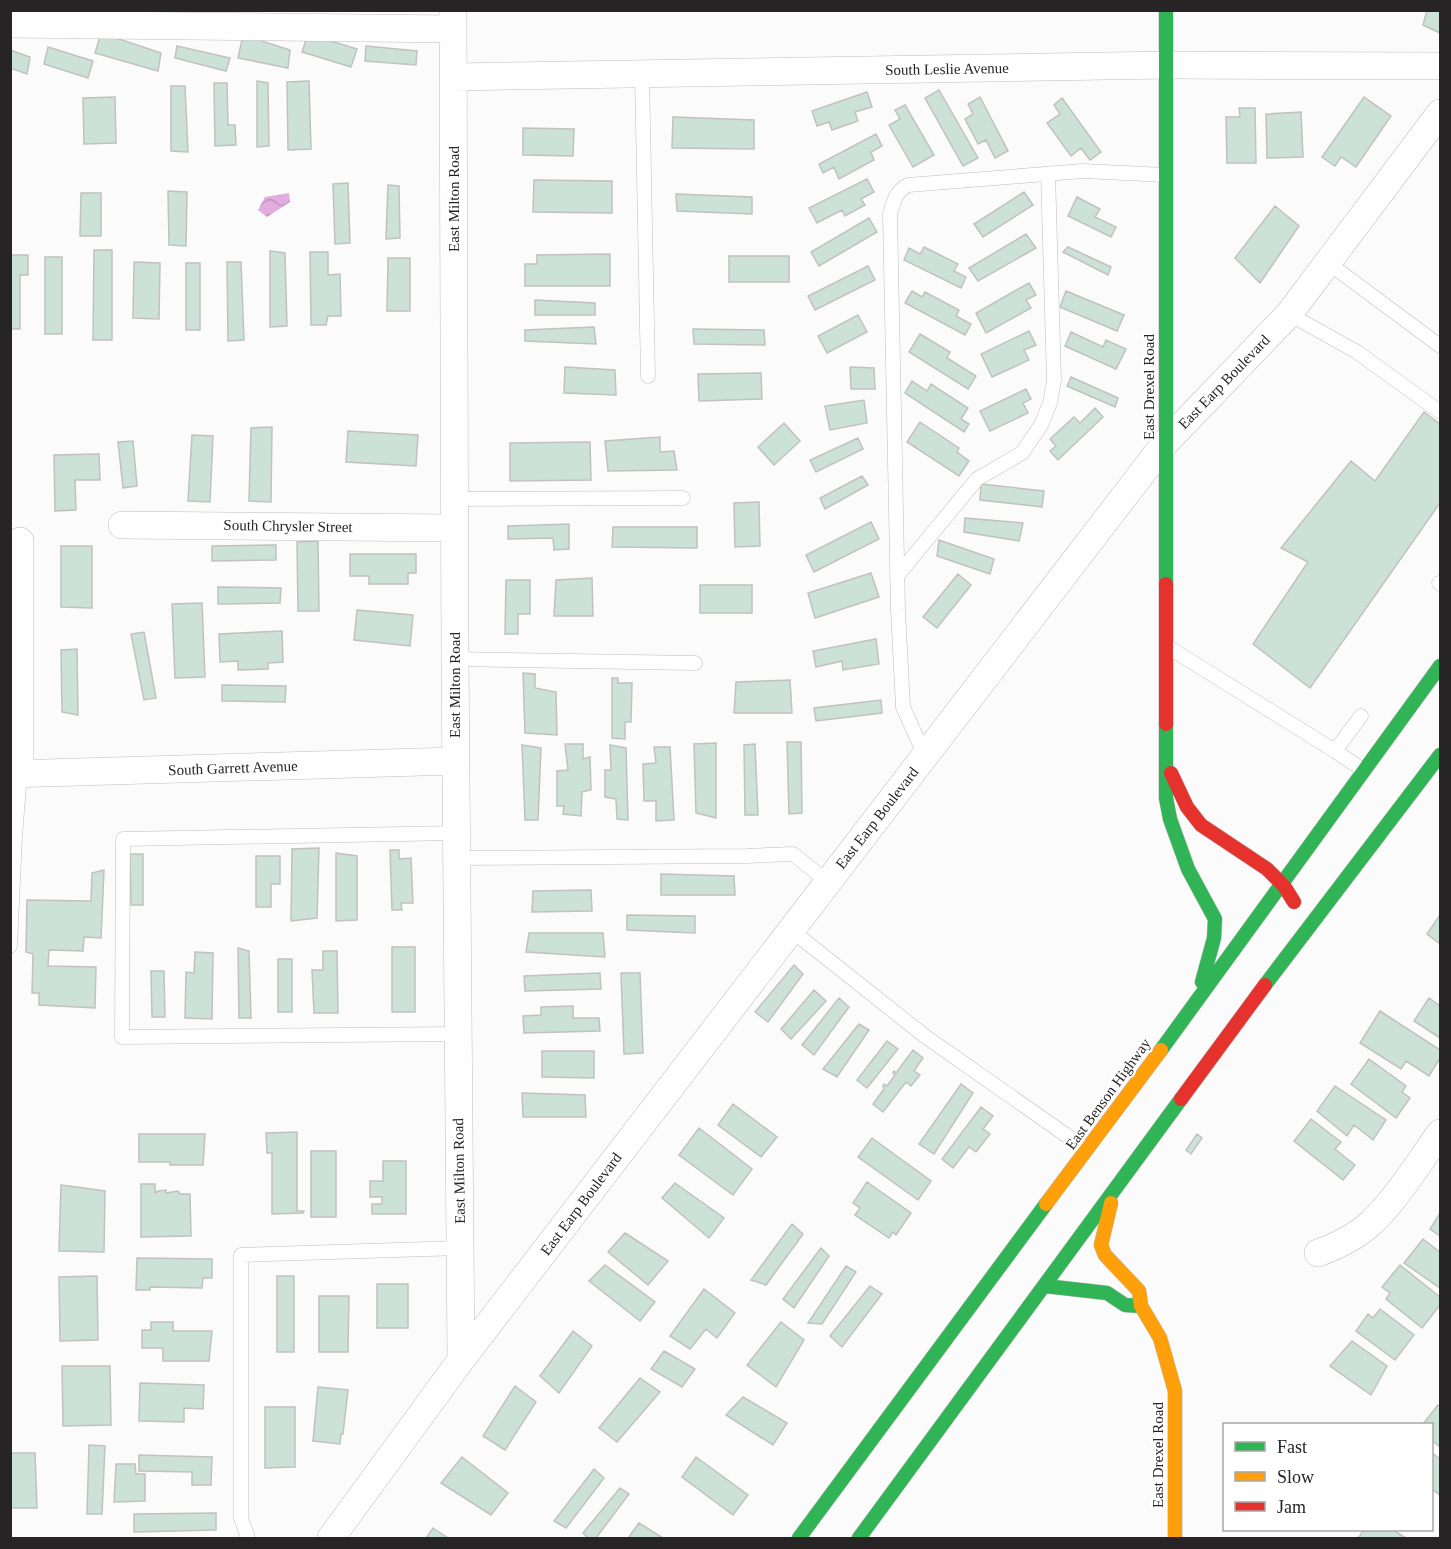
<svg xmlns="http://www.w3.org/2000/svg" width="1451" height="1549" font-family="Georgia,serif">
  <defs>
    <pattern id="water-waves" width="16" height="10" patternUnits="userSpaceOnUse" patternTransform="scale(1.5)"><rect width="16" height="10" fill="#e2adde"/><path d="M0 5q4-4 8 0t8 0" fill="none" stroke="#c295be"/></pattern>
  </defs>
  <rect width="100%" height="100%" fill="#fcfbfc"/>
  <path fill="url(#water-waves)" d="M289,193L290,202L267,217L258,210L265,197Z"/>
  <path fill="#cce1d7" stroke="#c1c1c1" stroke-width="1.5" d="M1427,10H1440V33L1423,25Z
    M101,33L161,53L158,71L95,53Z
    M308,34L357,49L351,67L302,52Z
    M243,35L290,50L288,68L238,58Z
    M177,46L230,58L226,71L175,58Z
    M366,46L417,51L416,65L365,61Z
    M48,47L93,61L88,78L44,64Z
    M10,50L30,57L27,74L10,68Z
    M257,81L268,83L269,146L257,147Z
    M309,81L311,149L288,150L287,82Z
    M214,83H227L228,125H235L236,145L215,146Z
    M171,86H185L188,152L171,151Z
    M939,90L978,158L963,166L925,98Z
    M867,92L872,107L855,112L858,121L832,130L829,122L817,126L812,111Z
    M115,97L116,143L84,144L83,98Z
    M980,97L1008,151L995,158L986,140L978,144L965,119L973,114L968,104Z
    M1364,97L1391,116L1356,167L1341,157L1335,166L1322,157Z
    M1062,98L1101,152L1090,160L1081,148L1071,156L1047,123L1060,114L1054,105Z
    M905,105L934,155L913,167L889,125L900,119L895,110Z
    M1239,108H1255L1256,163H1227L1226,117H1240Z
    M1301,112L1303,157L1267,158L1266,114Z
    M673,117L754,120V149L672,148Z
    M523,128L574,129L573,156L523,155Z
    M876,134L882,146L871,152L874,160L839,179L834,167L823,173L819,164Z
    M867,179L874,192L861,199L865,205L845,216L842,210L817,223L809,208Z
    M534,180L612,181V213L533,212Z
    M348,183L350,243L335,244L333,184Z
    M388,185L399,186L400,238L386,239Z
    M168,191L187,192L186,246L169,245Z
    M1024,192L1033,205L983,237L974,224Z
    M81,193H101V236H80Z
    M676,194L752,197V214L677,211Z
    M1077,197L1100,209L1095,217L1116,227L1111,237L1068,216Z
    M1275,206L1299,226L1260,283L1235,258Z
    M869,218L877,232L819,266L811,252Z
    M1026,234L1036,248L978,281L969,268Z
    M924,247L958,264L954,271L966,277L961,288L904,260L909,248L920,254Z
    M1068,247L1111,267L1108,275L1063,252Z
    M94,250H112V340H93Z
    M270,251L285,253L287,326L270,327Z
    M310,252H328V275L340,274L341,316H328L326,325H311Z
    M610,254V286H525V264H537V255Z
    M10,255H28V275H20V329H10Z
    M729,256H789V282H729Z
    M45,257H62V334H45Z
    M388,258H410V311H387Z
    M134,262L160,263L159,319L133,318Z
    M227,262H241L244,340L228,341Z
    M186,263H200V330H186Z
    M868,266L875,280L815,310L808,296Z
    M1029,283L1036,295L1026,300L1031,308L986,333L976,313Z
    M912,291L922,297L925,292L959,310L956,316L971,324L965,335L905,303Z
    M1066,291L1124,315L1117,331L1060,307Z
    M535,300L595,303V315H535Z
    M858,315L867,332L827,353L818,336Z
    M594,327L596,344L525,341V330Z
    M693,329L764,330L765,345L694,344Z
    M1029,331L1036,345L1024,350L1029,360L992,377L981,354Z
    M1071,332L1103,347L1106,340L1126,349L1116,369L1065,346Z
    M920,334L950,352L947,358L976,376L968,389L909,352Z
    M565,367L615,370L616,395L564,393Z
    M850,367L874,368L875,389H851Z
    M761,373L762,399L699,401L698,374Z
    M1071,377L1118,398L1115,407L1067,386Z
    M912,381L927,391L931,384L968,408L961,419L969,424L964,432L905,393Z
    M1026,389L1031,399L1023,403L1028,413L990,431L980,411Z
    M864,400L867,423L830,430L825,406Z
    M1095,408L1103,417L1058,460L1050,451L1056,446L1050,439L1074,417L1080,423Z
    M1424,412L1440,424V503L1310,688L1253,644L1308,562L1281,548L1351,461L1375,481Z
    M920,422L959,448L957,452L969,461L959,476L907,442Z
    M784,423L800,441L774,465L758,447Z
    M272,427L271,502L249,501L251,428Z
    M348,431L418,435L416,466L346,462Z
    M192,435L213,436L210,502L188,501Z
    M660,437V452L674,451L677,470L608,471L605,441Z
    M858,438L863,449L816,472L810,460Z
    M133,441L137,486L123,488L118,442Z
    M590,442L591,480L510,481V443Z
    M99,454L100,480H75L76,510L55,511L54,455Z
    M862,476L868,485L825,509L820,498Z
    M981,484L1044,491L1042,507L980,500Z
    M759,502L760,546L735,547L734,503Z
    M965,518L1023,523L1019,541L964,532Z
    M871,522L879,539L814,572L806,555Z
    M569,524V549L554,550L553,538L508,539V526Z
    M613,527H697V548L612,547Z
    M939,540L994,559L990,574L937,556Z
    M318,541L319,611H298L297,542Z
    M276,545V560L212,561V546Z
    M61,546H92V608L61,607Z
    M350,554H416V573H408V584H369V576H350Z
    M871,573L879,597L815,618L808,593Z
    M958,574L971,585L937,628L923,617Z
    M592,578L593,616H554L556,580Z
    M506,580H530V614H518V634H505Z
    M700,585H752V613H700Z
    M218,587L281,588L280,603L218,604Z
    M202,603L205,677L175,678L172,604Z
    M357,610L413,615L410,646L354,640Z
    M282,631L283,662L268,663V669L238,670V661L220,662L219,634Z
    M144,632L156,698L144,700L131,634Z
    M876,639L879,664L843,670L842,661L816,667L813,651Z
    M77,649L78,715L62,712L61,650Z
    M523,673L535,674V688L556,692L557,735L525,733Z
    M612,678H618V683H632L631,722H625V739L612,738Z
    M790,680L792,713H734L736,682Z
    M222,685L286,686L285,702L222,701Z
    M881,700L882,713L816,721L814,708Z
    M787,742H801L802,813L789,814Z
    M716,743V818L696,813L694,744Z
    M565,744H583V759L590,757L591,790L582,792L581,816L563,814L564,806H557V771L568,770Z
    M755,744L758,815H745L744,745Z
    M522,745L541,748L538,820H525Z
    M610,745L626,748L628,820L617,819L616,799L605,797V770H611Z
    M654,747H670L674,820L656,821V801H644L643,764L656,763Z
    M319,848L317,918L291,921L292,849Z
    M390,850H399V859L411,858L413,903H401L402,910H392Z
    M336,853L357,856V920L336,921Z
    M130,854H143V905H131Z
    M256,856H280V884H271V907H256Z
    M104,870L101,938L84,937L83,951L49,950L48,966L96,967L95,1008L39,1005V993H32L33,954L26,952L27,900L91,901L92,873Z
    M661,874L734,876L735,895H661Z
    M591,890L592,911L532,912L533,891Z
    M627,915L695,916V933L627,930Z
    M1440,915V944L1427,934Z
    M529,933H603L605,957L526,952Z
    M392,947H415V1012H392Z
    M238,948L249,951L251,1018H239Z
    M323,951H337L338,1013H314L312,970H323Z
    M195,952L213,953L212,1019L185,1018L186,972L194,973Z
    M278,959H292V1012H278Z
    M794,965L803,974L768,1022L755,1012Z
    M151,971H164L165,1017H152Z
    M600,973L601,989L525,991L524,976Z
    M621,973H640L643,1053L624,1054Z
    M814,990L826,1001L791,1039L781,1029Z
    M839,998L849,1007L814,1055L802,1045Z
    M1429,998L1440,1006V1038L1414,1021Z
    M573,1006V1018H599L600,1031L524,1033L523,1016L541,1015V1007Z
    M1380,1011L1440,1050V1058L1429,1076L1406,1061L1401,1069L1360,1043Z
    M859,1024L869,1030L837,1077L823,1069Z
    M887,1041L898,1049L867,1088L857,1080Z
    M913,1050L923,1058L914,1071L920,1075L911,1086L906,1082L883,1112L873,1104L884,1089L883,1086L884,1084L887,1086L895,1075L893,1073L894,1071L896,1073Z
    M542,1051H594V1078L542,1077Z
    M1369,1059L1406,1086L1402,1092L1410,1098L1396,1118L1351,1084Z
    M961,1084L973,1093L934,1154L919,1144Z
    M1335,1086L1386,1120L1373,1140L1354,1125L1347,1136L1317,1111Z
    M522,1093L585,1095L586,1117H523Z
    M733,1104L777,1137L761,1157L718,1125Z
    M981,1107L993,1116L983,1129L990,1134L976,1152L969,1147L953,1168L942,1159Z
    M1311,1119L1341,1142L1335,1149L1355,1165L1343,1180L1294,1141Z
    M699,1128L752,1169L733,1195L679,1155Z
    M297,1132V1211H304L303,1213L272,1214V1153H267L266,1133Z
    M139,1134H205L203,1165H170V1162H139Z
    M1197,1134L1202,1138L1191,1154L1186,1150Z
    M872,1138L931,1181L918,1200L858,1157Z
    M311,1151H336V1217H311Z
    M383,1161H406V1214H372V1204H382V1197H370V1181H383Z
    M867,1182L911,1213L896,1235L893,1232L889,1238L855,1215L860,1208L853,1203Z
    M675,1183L724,1218L709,1238L662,1198Z
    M141,1184H155V1193L158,1191L166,1190V1193L178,1191L180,1194H190L191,1236L141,1237Z
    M61,1185L105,1191L104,1252L59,1251Z
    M1440,1213V1236L1430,1229Z
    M792,1224L803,1234L766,1285L751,1280Z
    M625,1233L668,1261L648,1285L608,1252Z
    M1423,1239L1440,1252V1288L1404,1263Z
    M821,1248L829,1256L794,1308L783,1299Z
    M137,1258L212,1259V1278H203L202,1288L150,1287V1290H136Z
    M605,1265L655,1302L640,1321L589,1281Z
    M1400,1265L1440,1297V1305L1422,1328L1386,1299L1390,1293L1382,1287Z
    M846,1266L856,1272L822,1324L808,1323Z
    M97,1276L98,1340L60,1341L59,1277Z
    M277,1276H294V1352H277Z
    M377,1284H408V1328H377Z
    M870,1286L882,1294L842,1347L830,1336Z
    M704,1289L735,1313L717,1338L706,1329L690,1349L670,1336Z
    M319,1296H349L348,1352H319Z
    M1380,1309L1414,1335L1395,1360L1356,1331L1368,1314L1373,1318Z
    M151,1322H173V1331H212L209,1361H163V1348H142V1330H151Z
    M781,1322L804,1340L776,1387L747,1365Z
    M573,1331L592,1346L559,1393L540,1376Z
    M1352,1341L1387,1366L1371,1395L1330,1366Z
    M664,1351L695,1369L682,1387L651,1369Z
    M62,1366H110L111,1425L63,1426Z
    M640,1378L660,1392L617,1442L599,1428Z
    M140,1383L204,1385L203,1409L184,1408V1422L139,1421Z
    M515,1386L536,1402L505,1450L483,1436Z
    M318,1387L348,1390L343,1434H341L340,1444L313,1441Z
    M743,1397L787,1423L773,1445L726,1415Z
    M1438,1405L1440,1407V1447L1432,1440V1424H1423Z
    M265,1407H295V1467L265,1468Z
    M89,1445L105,1446L102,1514H87Z
    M10,1453H35L37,1508H10Z
    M1432,1453L1440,1459V1495L1432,1489Z
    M139,1455L212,1457L211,1485H192V1472L139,1471Z
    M462,1457L508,1493L491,1515L441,1483Z
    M696,1457L748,1495L733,1515L682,1477Z
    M116,1464H135L136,1474H145V1501L114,1502Z
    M594,1469L604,1478L566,1528L554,1521Z
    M620,1488L629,1494L596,1538H588L583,1533Z
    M216,1513V1530L134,1532V1514Z
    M639,1523L663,1538H628Z
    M433,1528L448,1538H426Z
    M1364,1530H1393L1406,1538H1358Z"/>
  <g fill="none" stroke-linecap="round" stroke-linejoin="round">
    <g stroke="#bfbdbe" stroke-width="15">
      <path id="lane" d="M642,74L648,376
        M1327,262L1440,346
        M1289,314L1357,352L1440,412
        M454,499L683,498
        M897,576L977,479L1022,453L1041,425L1050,403L1054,380L1048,174
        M1439,583L1440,584
        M1168,647L1335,751L1361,716
        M455,659L695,663
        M1335,751L1363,770
        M925,756L903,707L898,610L890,214C894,201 896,191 908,185L1083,171L1166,175
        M456,833L123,839L122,1037L458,1034
        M456,858L747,856L793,854L828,882
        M791,930L926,1037L1086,1149
        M10,946L15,836L20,774
        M248,1538L241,1518V1255L460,1248"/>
    </g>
    <g stroke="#bfbdbe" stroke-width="28">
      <path id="street" d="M453,10L455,659L461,1360
        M10,24L453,29
        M453,77L1167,65L1440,66
        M122,525L454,528
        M20,541V774
        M10,774L455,761
        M1318,1253C1337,1246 1356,1237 1371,1223C1396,1200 1420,1161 1440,1133
        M331,1538L461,1360L1166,442L1289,314L1440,113"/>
    </g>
    <g stroke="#bfbdbe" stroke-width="15">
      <path id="fast" d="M1166,10V584
        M1166,724V798L1170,819L1188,869L1215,919L1214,938L1202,982
        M1265,985L1440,755
        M1161,1050L1440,666
        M1045,1286L1107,1293L1125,1305L1141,1306
        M799,1538L1046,1204
        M859,1538L1181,1099"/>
    </g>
    <g stroke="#bfbdbe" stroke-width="15">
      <path id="slow" d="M1111,1203L1101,1245L1105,1255L1139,1291L1141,1306L1160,1338L1175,1391V1538
        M1046,1204L1161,1050"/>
    </g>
    <g stroke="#bfbdbe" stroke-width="15">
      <path id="jam" d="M1166,584V724
        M1171,773L1187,807L1201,825L1267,869L1284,886L1294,902
        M1181,1099L1265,985"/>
    </g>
    <use href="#lane" stroke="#fffeff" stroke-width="14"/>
    <use href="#street" stroke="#fffeff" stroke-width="27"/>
    <use href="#fast" stroke="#30b455" stroke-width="14"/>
    <use href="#slow" stroke="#ff9f0a" stroke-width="14"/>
    <use href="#jam" stroke="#e5322d" stroke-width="14"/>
  </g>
  <g text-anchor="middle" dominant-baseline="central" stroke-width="4.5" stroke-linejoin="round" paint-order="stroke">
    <g font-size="15" fill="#262425" stroke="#fff">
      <text transform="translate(947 69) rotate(-1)">South Leslie Avenue</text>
      <text transform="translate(454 199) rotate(-90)">East Milton Road</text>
      <text transform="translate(1224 382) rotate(-46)">East Earp Boulevard</text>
      <text transform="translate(1149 387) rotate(-90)">East Drexel Road</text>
      <text transform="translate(288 526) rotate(1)">South Chrysler Street</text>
      <text transform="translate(455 685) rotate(-90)">East Milton Road</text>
      <text transform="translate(233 768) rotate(-2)">South Garrett Avenue</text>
      <text transform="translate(877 818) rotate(-52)">East Earp Boulevard</text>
      <text transform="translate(1108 1094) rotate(-54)">East Benson Highway</text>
      <text transform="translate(459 1171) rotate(-91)">East Milton Road</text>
      <text transform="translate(581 1204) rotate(-53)">East Earp Boulevard</text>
      <text transform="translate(1158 1455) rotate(-90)">East Drexel Road</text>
    </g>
  </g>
  <rect width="1451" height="1549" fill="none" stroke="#262425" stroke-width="24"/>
  <rect x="1223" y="1423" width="210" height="108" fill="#ffffff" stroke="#a8a7a8" stroke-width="1.5"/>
  <rect x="1235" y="1442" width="30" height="9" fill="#30b455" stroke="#a8a7a8" stroke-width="1.5"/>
  <text x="1277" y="1453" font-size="18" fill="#262425">Fast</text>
  <rect x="1235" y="1472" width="30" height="9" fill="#ff9f0a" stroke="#a8a7a8" stroke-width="1.5"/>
  <text x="1277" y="1483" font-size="18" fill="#262425">Slow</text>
  <rect x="1235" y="1502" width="30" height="9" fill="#e5322d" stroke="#a8a7a8" stroke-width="1.5"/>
  <text x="1277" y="1513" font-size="18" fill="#262425">Jam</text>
</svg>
